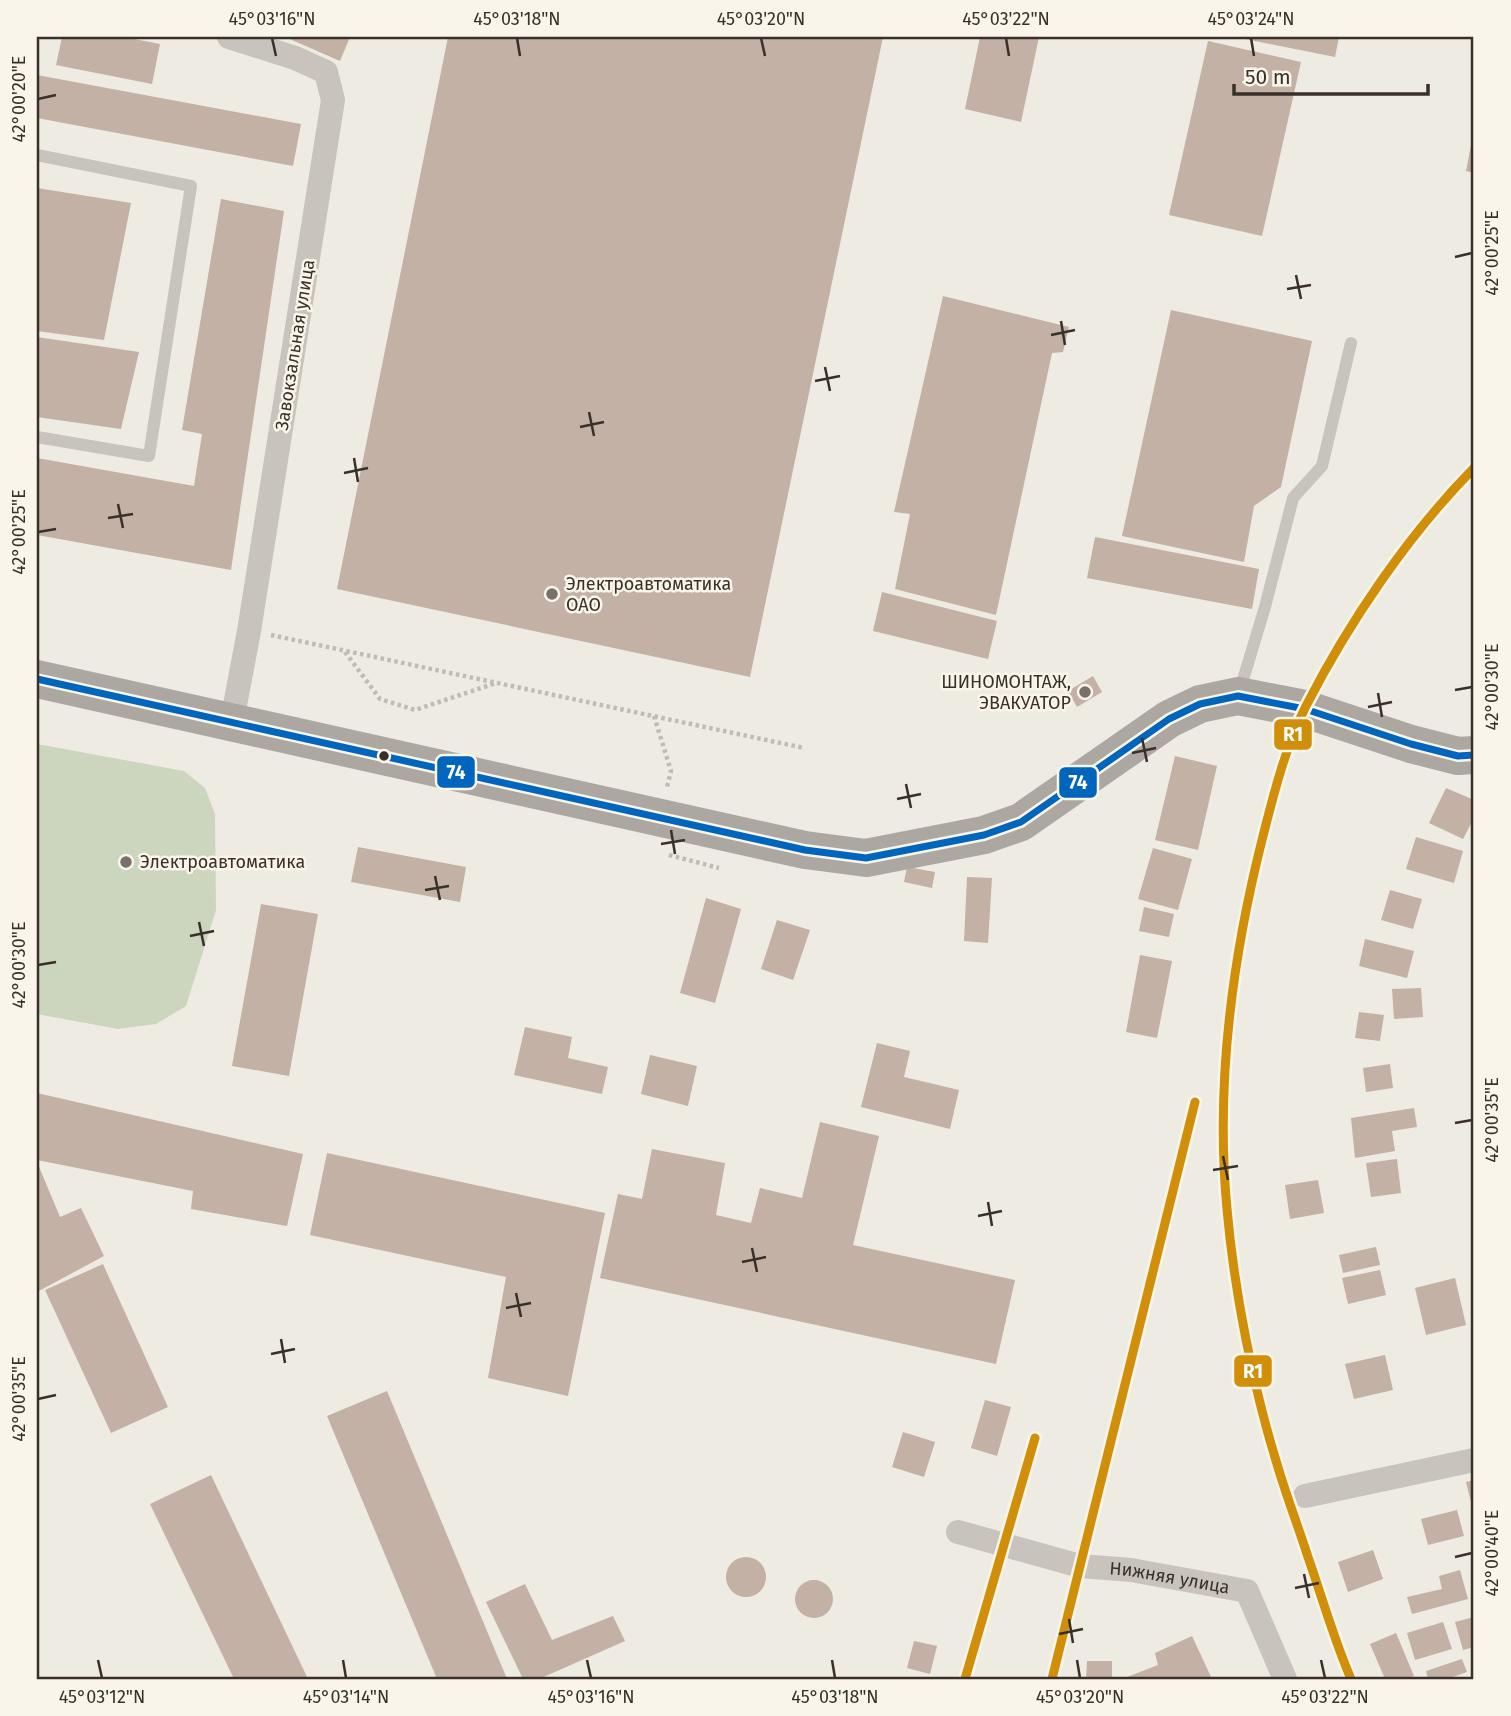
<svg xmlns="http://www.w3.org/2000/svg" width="1511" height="1716" font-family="'Fira Sans',sans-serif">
  <rect width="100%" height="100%" fill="#eeebe3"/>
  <path fill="#ccd5bd" d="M37,744L184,771L205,788L215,814L216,910L186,1006L156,1024L118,1029L37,1014Z"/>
  <path fill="#c2b1a4" d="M62,37H124L160,44L152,84L56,65Z
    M285,37H350L340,61Z
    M448,37H883L750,677L337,589Z
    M980,37H1039L1021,122L965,109Z
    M1235,37H1339L1335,57Z
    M1208,41L1301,62L1262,236L1169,215Z
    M37,75L301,124L293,166L37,118Z
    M1473,135L1474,136V173L1466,171Z
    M37,188L131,203L104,340L37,331Z
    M221,199L284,211L231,570L37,535V458L194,486L202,434L182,430Z
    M943,296L1069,327L1063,352L1052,353L996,615L895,589L910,514L894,512Z
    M1171,310L1312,341L1281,487L1254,506L1244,562L1122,536Z
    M37,337L139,352L121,429L37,417Z
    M1095,537L1259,569L1252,609L1087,578Z
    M882,592L997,621L988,659L873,631Z
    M1093,676L1102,692L1077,707L1068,691Z
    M1175,756L1217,766L1198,850L1155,840Z
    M1446,788L1474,800V818L1463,839L1429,823Z
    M1416,837L1463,851L1454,883L1406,869Z
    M358,847L466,867L460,902L351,882Z
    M1153,848L1192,859L1178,910L1138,899Z
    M907,867L935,872L932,888L904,882Z
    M967,877L992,878L988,943L964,941Z
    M1390,890L1422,899L1413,929L1381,920Z
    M706,898L741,909L715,1003L680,993Z
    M261,904L318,914L289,1076L232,1066Z
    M1144,907L1174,914L1169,937L1139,931Z
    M777,920L810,930L793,980L761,969Z
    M1365,939L1414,951L1407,978L1359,966Z
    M1140,955L1172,961L1157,1038L1126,1032Z
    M1421,988L1423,1017L1394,1019L1392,989Z
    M1359,1012L1384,1015L1380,1041L1355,1038Z
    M525,1027L572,1037L568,1058L608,1067L602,1094L514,1075Z
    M877,1043L910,1051L904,1077L959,1090L950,1129L861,1107Z
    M650,1055L697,1066L688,1106L641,1094Z
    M1390,1064L1393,1088L1366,1092L1363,1068Z
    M37,1093L303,1154L287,1226L191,1209L193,1191L37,1160Z
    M1414,1108L1417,1127L1392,1131L1395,1151L1355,1158L1351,1118Z
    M820,1122L879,1136L853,1245L1015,1280L996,1364L600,1278L618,1194L642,1199L652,1149L725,1163L716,1215L751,1223L760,1188L802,1198Z
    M327,1153L605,1213L568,1396L488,1378L506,1277L310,1235Z
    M1397,1159L1401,1193L1371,1197L1366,1163Z
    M37,1162L60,1217L81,1208L104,1256L37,1292Z
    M1318,1180L1324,1213L1290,1219L1285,1185Z
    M1376,1247L1380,1265L1343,1273L1339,1255Z
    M103,1264L168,1407L111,1433L45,1290Z
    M1380,1270L1386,1295L1348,1304L1342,1278Z
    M1455,1278L1466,1325L1426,1335L1415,1288Z
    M1385,1355L1393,1390L1354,1399L1345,1364Z
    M387,1391L507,1679H437L327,1416Z
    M985,1400L1011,1407L997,1456L971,1448Z
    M903,1432L935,1442L924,1477L892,1467Z
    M211,1475L308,1679H234L150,1504Z
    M1474,1480V1509L1473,1510L1466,1482Z
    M1457,1510L1464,1536L1428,1545L1421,1519Z
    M1373,1550L1383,1579L1348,1592L1338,1562Z
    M726 1577a20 20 0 1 1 40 0a20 20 0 1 1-40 0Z
    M1460,1570L1468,1599L1412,1614L1407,1597L1442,1589L1439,1576Z
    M795 1599a19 19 0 1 1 38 0a19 19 0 1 1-38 0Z
    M525,1584L552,1640L613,1616L625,1641L539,1679H523L486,1602Z
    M1474,1617V1647L1463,1650L1455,1622Z
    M1443,1622L1452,1649L1415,1660L1407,1633Z
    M1396,1633L1414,1676L1406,1679H1385L1370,1644Z
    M1192,1636L1212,1679H1122L1158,1665L1155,1653Z
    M914,1641L937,1646L930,1674L907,1668Z
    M1462,1659L1467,1672L1447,1679H1428L1426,1671Z
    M1087,1661H1112V1679H1086Z"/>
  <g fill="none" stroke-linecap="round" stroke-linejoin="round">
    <path stroke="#c1bbb4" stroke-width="4.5" stroke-dasharray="3.5 3.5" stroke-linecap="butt" d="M271,635L804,748
      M345,652L380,699L415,710L496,683
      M654,716L671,771L667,787
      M669,855L719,868"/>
    <path stroke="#c8c3bc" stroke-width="12" d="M37,155L191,186L149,456L37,437
      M1239,693L1265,607L1293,498L1322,466L1351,343"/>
    <g stroke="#c8c3bc" stroke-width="24">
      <path d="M229,37L295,58L326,72L333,100L249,631L232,721"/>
      <path d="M1305,1496L1474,1460"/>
      <path id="s1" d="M958,1532L1080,1566L1131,1570L1247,1591L1285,1679"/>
    </g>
    <path stroke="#ada7a1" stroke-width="38" d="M37,679L805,850L866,858L984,835L1021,822L1169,719L1200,704L1238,696L1305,709L1411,744L1458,756L1474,755"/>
    <g stroke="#faf5eb" stroke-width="12">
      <path id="bus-1" d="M37,679L805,850L866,858L984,835L1021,822L1169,719L1200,704L1238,696L1305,709L1411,744L1458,756L1474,755"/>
    </g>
    <use href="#bus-1" stroke="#0065bd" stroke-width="7"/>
    <g stroke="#faf5eb" stroke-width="14">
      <path id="rail-1" d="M965,1679L1035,1438
        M1052,1679L1195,1102
        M1351,1679C1334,1640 1322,1597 1308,1557C1298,1526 1286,1495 1277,1464C1253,1387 1234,1289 1227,1209C1215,1083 1232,958 1263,836C1274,793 1286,745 1306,706C1349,622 1408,535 1474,468"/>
    </g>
    <use href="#rail-1" stroke="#d18e08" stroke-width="9"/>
  </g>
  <path fill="none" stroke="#393029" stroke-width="2.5" d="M272,38L276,56M517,38L520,56M761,38L765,56M1006,38L1009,56M1251,38L1254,56M38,99L56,95M1455,257L1472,253M1296,275L1301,299M1287,289L1311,285M1061,321L1065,345M1051,335L1075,330M825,367L830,391M815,381L840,376M589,412L594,436M580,427L604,422M354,458L358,482M344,473L368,468M118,504L123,528M108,518L133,514M38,532L56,529M1455,690L1472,687M1378,693L1382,717M1368,707L1392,702M1142,738L1147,762M1132,753L1156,748M906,784L911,808M897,799L921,794M671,830L675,854M661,844L685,840M435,876L440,900M425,890L449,886M199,922L204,946M190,936L214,931M38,965L56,962M1455,1123L1472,1120M1223,1156L1228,1180M1213,1170L1238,1166M988,1202L992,1226M978,1216L1002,1211M752,1248L757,1272M742,1262L766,1257M516,1293L521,1317M506,1308L531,1303M281,1339L285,1363M271,1354L295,1349M38,1399L56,1395M1455,1557L1472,1553M1304,1574L1309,1598M1295,1588L1319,1583M1069,1619L1073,1643M1059,1634L1083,1629M98,1660L102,1678M343,1660L346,1678M587,1660L591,1678M832,1660L835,1678M1077,1660L1080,1678M1321,1660L1325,1678"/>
  <g fill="#78716a" stroke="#faf5eb" stroke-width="2.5">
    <circle cx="552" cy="594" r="7"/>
    <circle cx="1085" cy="692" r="7"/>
    <circle cx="126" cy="862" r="7"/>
  </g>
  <circle fill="#393029" stroke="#faf5eb" stroke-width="2.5" cx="384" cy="756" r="6"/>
  <g text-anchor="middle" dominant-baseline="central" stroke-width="5" stroke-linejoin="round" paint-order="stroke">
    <g font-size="18" fill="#393029" stroke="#faf5eb">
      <text transform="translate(295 345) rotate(-81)">Завокзальная улица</text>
      <text stroke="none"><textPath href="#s1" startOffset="217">Нижняя улица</textPath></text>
    </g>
    <g font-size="18" fill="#393029" stroke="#faf5eb" text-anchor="start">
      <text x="566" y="584">Электроавтоматика<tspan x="566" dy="21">ОАО</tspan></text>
      <text x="1071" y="682" text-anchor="end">ШИНОМОНТАЖ,<tspan x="1071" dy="21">ЭВАКУАТОР</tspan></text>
      <text x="140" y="862">Электроавтоматика</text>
    </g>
  </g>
  <g stroke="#faf5eb" stroke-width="2.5">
    <rect x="1273" y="718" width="40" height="33" rx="7" fill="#d18e08"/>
    <rect x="436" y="755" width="40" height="34" rx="7" fill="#0065bd"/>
    <rect x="1058" y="766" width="40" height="33" rx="7" fill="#0065bd"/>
    <rect x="1233" y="1354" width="40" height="34" rx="7" fill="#d18e08"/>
  </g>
  <g font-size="19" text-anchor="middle" font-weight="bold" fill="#fff">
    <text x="1293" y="741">R1</text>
    <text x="456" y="779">74</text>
    <text x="1078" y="789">74</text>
    <text x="1253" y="1378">R1</text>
  </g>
  <rect width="1511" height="1716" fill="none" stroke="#faf5eb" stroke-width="77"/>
  <path d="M1234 84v10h194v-10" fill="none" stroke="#393029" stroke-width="3.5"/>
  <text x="1245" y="84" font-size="21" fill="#393029" stroke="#faf5eb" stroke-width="5" paint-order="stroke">50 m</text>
  <rect x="38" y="38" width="1434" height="1640" fill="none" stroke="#393029" stroke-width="2.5"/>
  <g font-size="18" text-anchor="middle" fill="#393029">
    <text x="272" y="25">45°03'16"N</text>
    <text x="517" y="25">45°03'18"N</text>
    <text x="761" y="25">45°03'20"N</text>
    <text x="1006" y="25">45°03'22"N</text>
    <text x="1251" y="25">45°03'24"N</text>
    <text transform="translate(19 99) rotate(-90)" y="6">42°00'20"E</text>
    <text transform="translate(1492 253) rotate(-90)" y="6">42°00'25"E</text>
    <text transform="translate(19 532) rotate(-90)" y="6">42°00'25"E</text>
    <text transform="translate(1492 687) rotate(-90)" y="6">42°00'30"E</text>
    <text transform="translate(19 965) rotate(-90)" y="6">42°00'30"E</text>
    <text transform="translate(1492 1120) rotate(-90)" y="6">42°00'35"E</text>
    <text transform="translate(19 1399) rotate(-90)" y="6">42°00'35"E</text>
    <text transform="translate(1492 1553) rotate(-90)" y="6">42°00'40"E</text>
    <text x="102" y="1703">45°03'12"N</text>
    <text x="346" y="1703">45°03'14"N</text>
    <text x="591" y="1703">45°03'16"N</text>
    <text x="835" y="1703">45°03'18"N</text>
    <text x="1080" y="1703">45°03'20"N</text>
    <text x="1325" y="1703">45°03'22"N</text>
  </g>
</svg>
